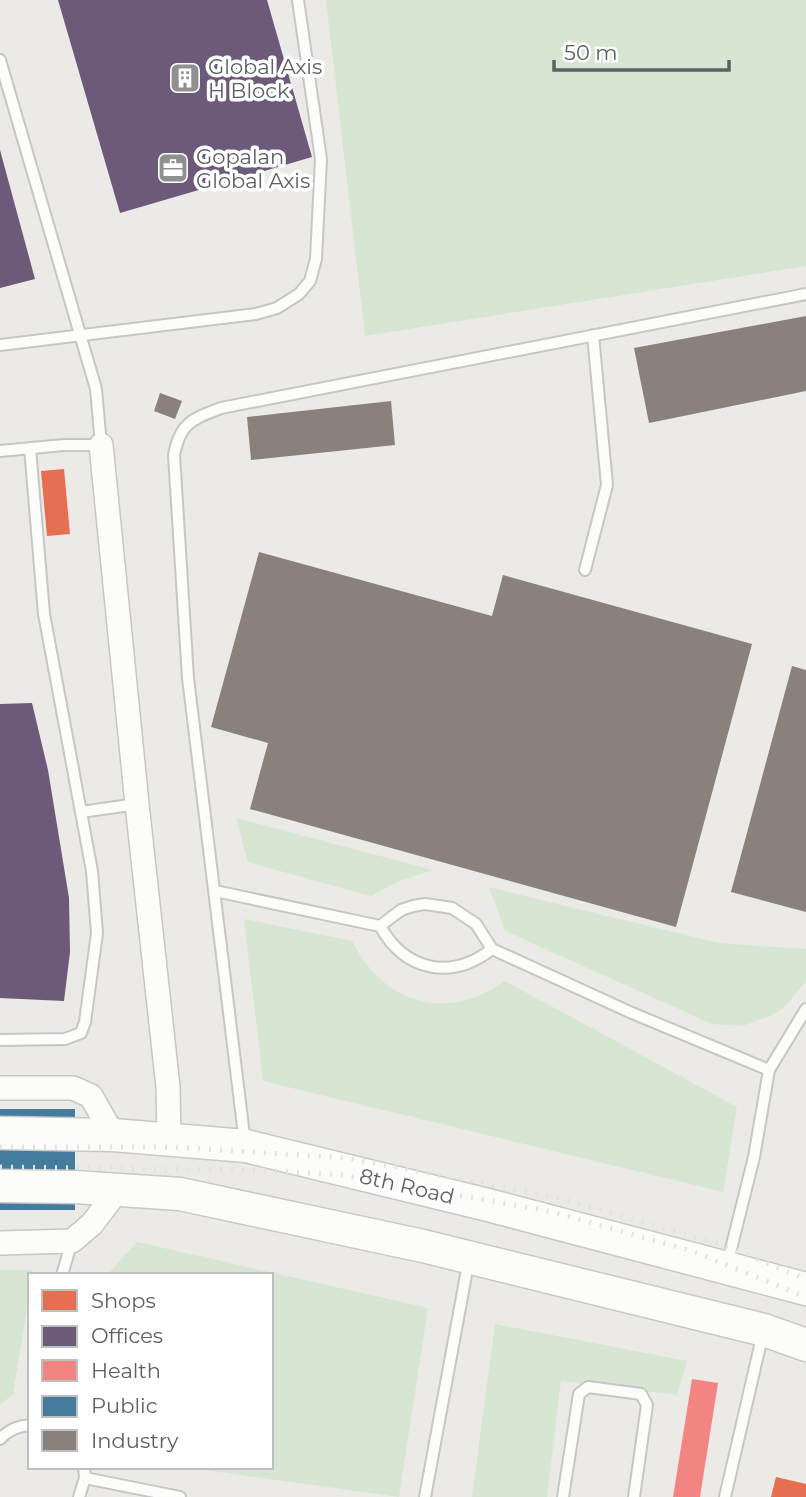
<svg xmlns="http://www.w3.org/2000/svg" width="806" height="1497" font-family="Montserrat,sans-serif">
  <rect width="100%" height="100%" fill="#ebeae6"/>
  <path fill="#d6e6d2" d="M326,0H806V266L365,336Z
    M236,818L433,870L397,882L371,896L248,862Z
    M489,887L718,943L806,949V981L784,1008L771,1016L742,1026L712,1024L505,931Z
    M244,919L352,941C384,1004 446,1023 505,981L737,1107L723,1192L263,1081Z
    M137,1242L428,1308L399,1497L183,1467H271V1275H107Z
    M0,1270H33L32,1275H30V1290L13,1394L0,1405Z
    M495,1324L687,1361L677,1395L561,1381L547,1497H472Z"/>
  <path fill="#e76f51" d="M64,469L70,534L47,536L41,471Z
    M776,1477L806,1484V1497H771Z"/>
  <path fill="#6d597a" d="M58,0H267L312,157L120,213Z
    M0,150L35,279L0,288Z
    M32,703L48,770L69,898L70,952L64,1001L0,998V704Z"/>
  <path fill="#f28482" d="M692,1379L718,1383L700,1497H673Z"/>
  <path fill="#457b9d" d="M0,1109H75V1210H0Z"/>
  <path fill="#8a817c" d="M806,316V391L649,423L634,348Z
    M160,393L182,401L175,419L154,411Z
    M391,401L395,445L251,460L247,417Z
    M259,552L492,616L503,575L752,644L676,927L250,809L268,743L211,727Z
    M792,666L806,670V912L731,892Z"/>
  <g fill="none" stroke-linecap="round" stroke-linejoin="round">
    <g stroke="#c5c6c6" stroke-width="14">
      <path id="service" d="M0,60L96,389L101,445H64L0,451
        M0,345L256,314L277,308L299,294L310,281L316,259L321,159L298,0
        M585,570L607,485L593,335
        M81,812L137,804
        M215,891L380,926C405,971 451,981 492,949
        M380,926L401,910L413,906L425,904L452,908L476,924L492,949L632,1013L769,1070
        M0,1040L65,1039L81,1033L85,1022L97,933L92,871L44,614L30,448
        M245,1143L188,678L174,455C180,423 192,419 221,408L806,294
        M727,1265L754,1157L769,1070L806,1009
        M62,1275L72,1241
        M0,1439C8,1430 19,1426 30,1425
        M85,1478L180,1497
        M79,1497L85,1478L84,1467
        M425,1497L469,1259
        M563,1497L579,1394L588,1387L641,1394L647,1405L634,1497
        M725,1497L763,1333"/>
    </g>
    <g stroke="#c5c6c6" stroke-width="26">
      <path id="minor" d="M101,445L137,804L168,1087L169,1140
        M0,1088H73L91,1096L113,1135
        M0,1243L72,1241L92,1224L117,1191"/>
    </g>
    <g stroke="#c8c8c7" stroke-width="35">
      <path id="secondary" d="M0,1133L113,1135L246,1146L488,1205L806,1289
        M0,1186L75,1187L180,1194L423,1246L764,1330L806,1345"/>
    </g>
    <use href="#service" stroke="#fcfcfb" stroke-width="10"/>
    <use href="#minor" stroke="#fcfcfb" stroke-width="23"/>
    <use href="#secondary" stroke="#fcfcfb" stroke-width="32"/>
    <path stroke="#e2e2e2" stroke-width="5" stroke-dasharray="2 9" stroke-linecap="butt" d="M0,1147H172L347,1158L551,1196L717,1243L806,1279
      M0,1167L256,1170L342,1175L549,1211L692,1251L806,1297"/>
  </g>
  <defs>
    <g id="building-square" transform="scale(1.575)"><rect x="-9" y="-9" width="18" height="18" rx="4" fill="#8e9091" stroke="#fff"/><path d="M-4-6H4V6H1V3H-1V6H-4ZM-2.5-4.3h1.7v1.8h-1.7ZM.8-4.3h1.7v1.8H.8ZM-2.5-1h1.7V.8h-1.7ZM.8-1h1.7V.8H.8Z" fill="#fff"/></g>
    <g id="office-square" transform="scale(1.575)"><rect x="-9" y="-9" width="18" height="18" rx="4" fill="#8e9091" stroke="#fff"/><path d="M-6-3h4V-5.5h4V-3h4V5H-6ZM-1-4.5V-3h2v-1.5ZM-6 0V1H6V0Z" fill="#fff"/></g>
  </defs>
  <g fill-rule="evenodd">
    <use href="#building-square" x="185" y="78"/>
    <use href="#office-square" x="173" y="168"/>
  </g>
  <g text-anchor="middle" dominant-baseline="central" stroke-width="7" stroke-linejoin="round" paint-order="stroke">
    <g font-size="21" fill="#5c6063" stroke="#fff" text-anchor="start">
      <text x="208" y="66">Global Axis<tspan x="208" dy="24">H Block</tspan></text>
      <text x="196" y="156">Gopalan<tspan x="196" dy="24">Global Axis</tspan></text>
    </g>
    <g font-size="21" fill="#5c6063" stroke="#fff">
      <text transform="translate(407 1186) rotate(13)">8th Road</text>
    </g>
  </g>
  <rect x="28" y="1273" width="245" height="196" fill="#ffffff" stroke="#bebfc1" stroke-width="2"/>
  <rect x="42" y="1290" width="35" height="21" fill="#e76f51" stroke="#bebfc1" stroke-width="2"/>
  <text x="91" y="1308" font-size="21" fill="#5c6063">Shops</text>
  <rect x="42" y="1326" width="35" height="21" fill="#6d597a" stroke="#bebfc1" stroke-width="2"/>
  <text x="91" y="1343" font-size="21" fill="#5c6063">Offices</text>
  <rect x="42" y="1360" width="35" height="21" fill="#f28482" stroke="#bebfc1" stroke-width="2"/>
  <text x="91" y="1378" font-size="21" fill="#5c6063">Health</text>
  <rect x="42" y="1396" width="35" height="21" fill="#457b9d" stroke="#bebfc1" stroke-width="2"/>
  <text x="91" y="1413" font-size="21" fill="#5c6063">Public</text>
  <rect x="42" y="1430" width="35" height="21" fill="#8a817c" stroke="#bebfc1" stroke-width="2"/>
  <text x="91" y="1448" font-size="21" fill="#5c6063">Industry</text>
  <path d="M554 60v10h175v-10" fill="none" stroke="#5c6063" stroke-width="3.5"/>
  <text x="564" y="60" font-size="21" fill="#5c6063" stroke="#ffffff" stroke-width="5" paint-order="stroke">50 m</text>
</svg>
